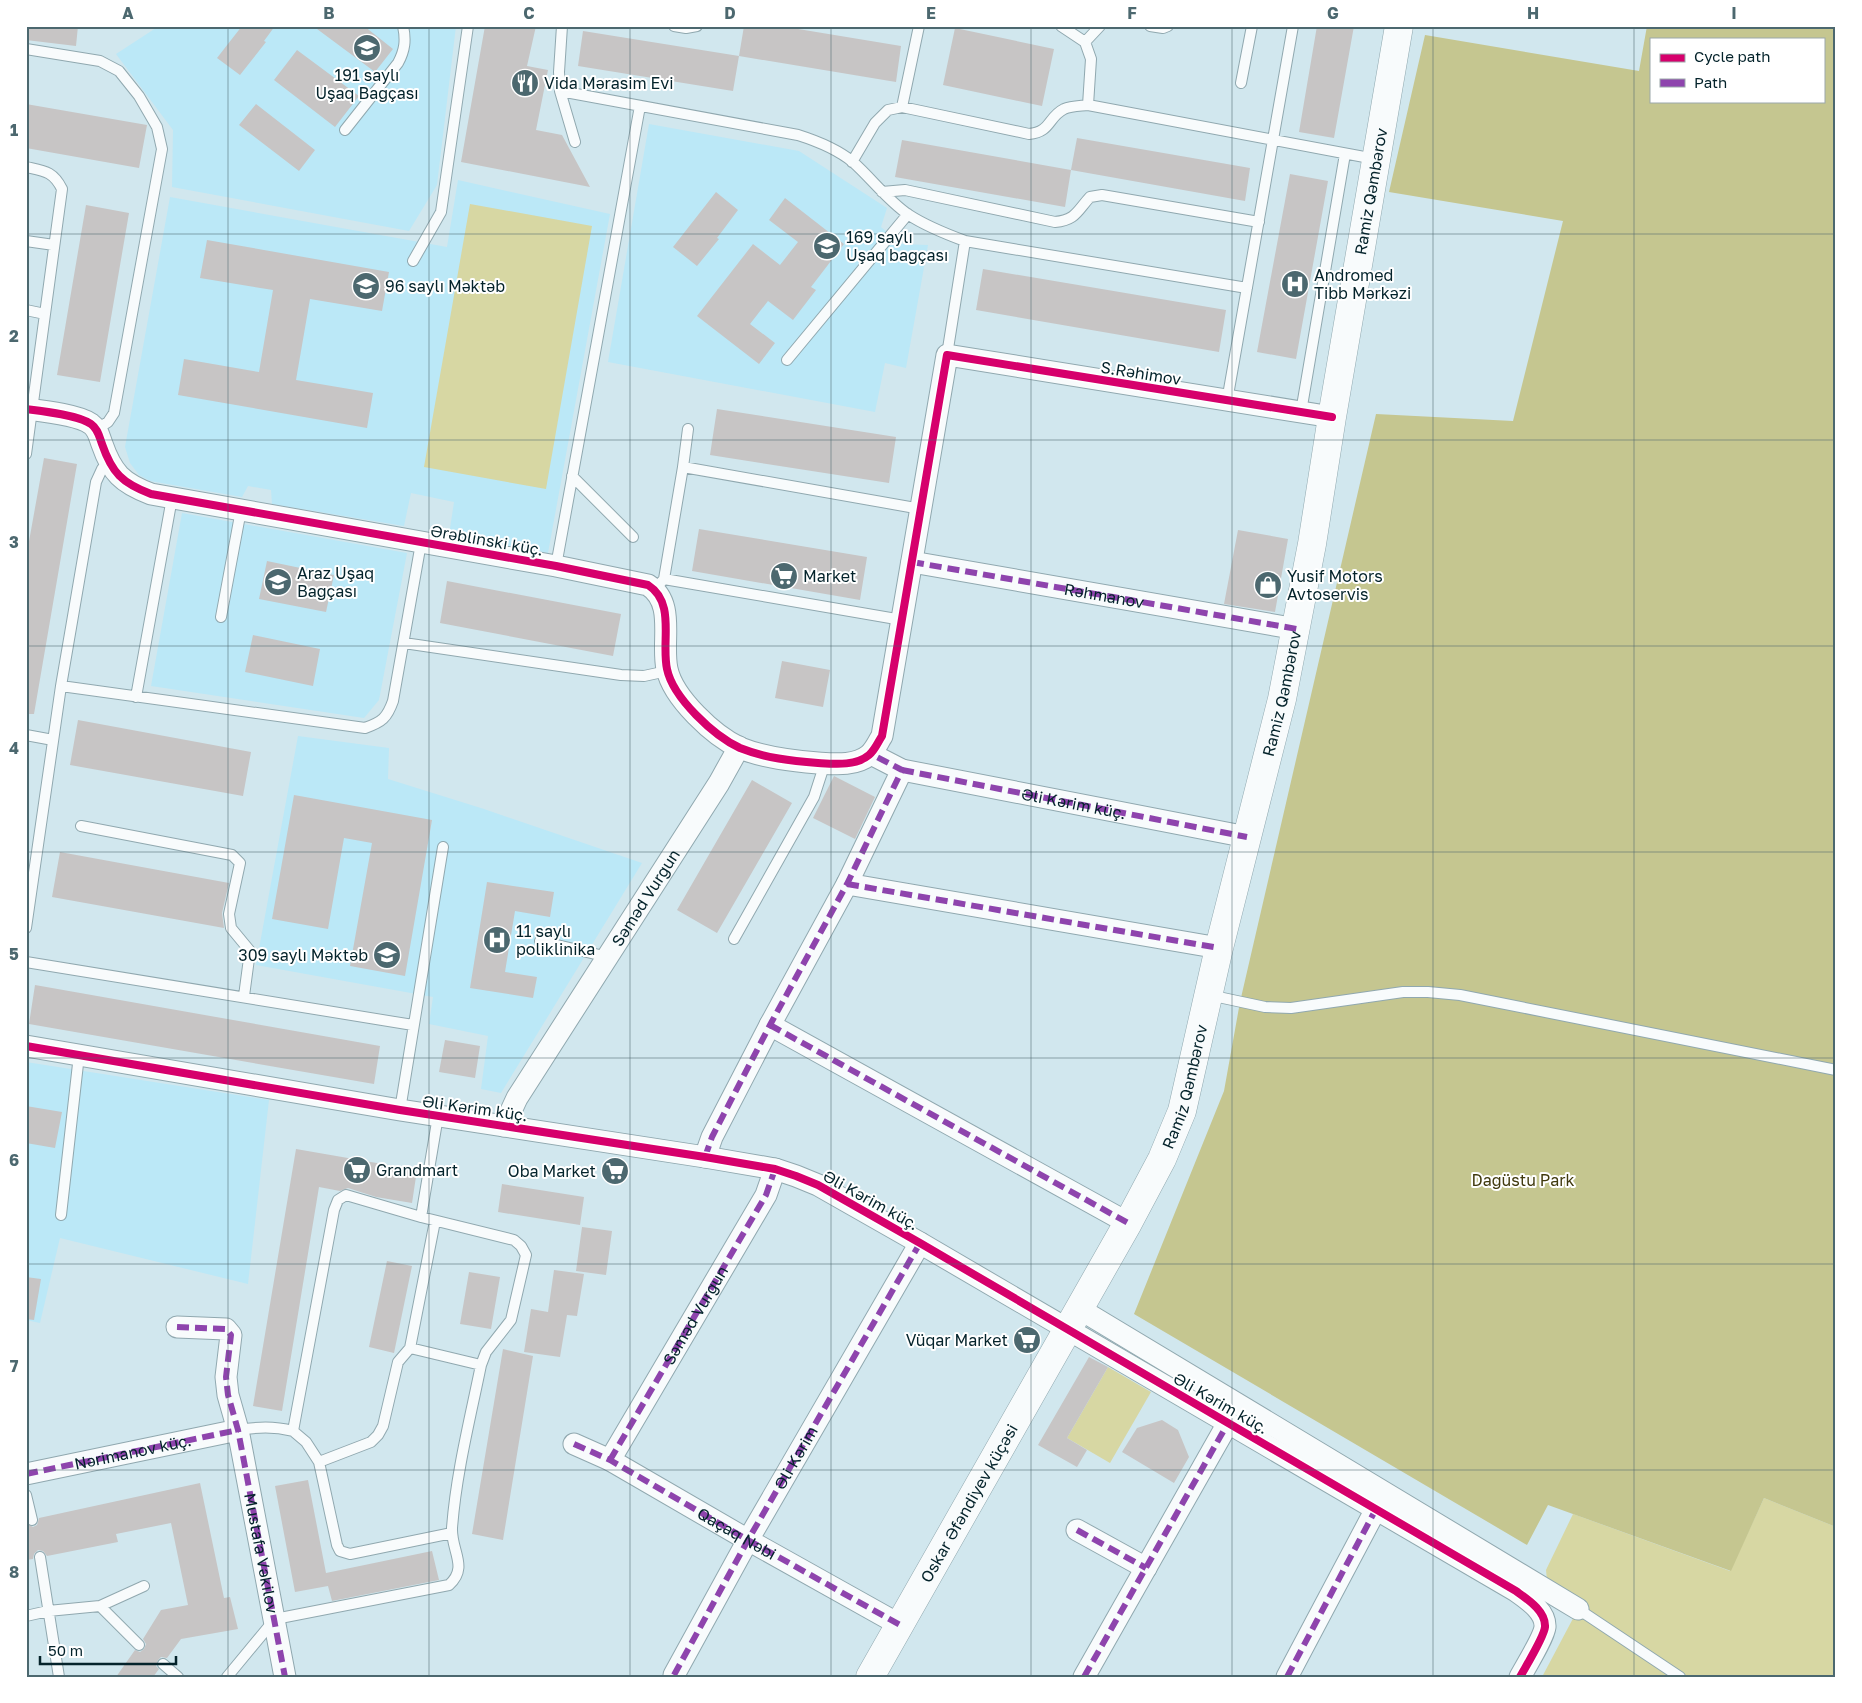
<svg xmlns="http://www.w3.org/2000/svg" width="1862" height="1703" font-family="'Golos Text',sans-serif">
  <rect width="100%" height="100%" fill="#d1e7ee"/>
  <path fill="#bbe8f7" d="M159,26H456L437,185L409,231L172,187L173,130L116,54Z
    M649,124L799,151L887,208L881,227L901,244L928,245L906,368L885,363L875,412L608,362Z
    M458,180L610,214L548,553L449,535L454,502L411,493L404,526L272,504L271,490L248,486L242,497L150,481L139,475L130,463L125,447L170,197L447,247Z
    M182,513L407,553L379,700L364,718L151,686Z
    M298,736L389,748L388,779L484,809L642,863L501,1093L481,1089L488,1036L429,1024L433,997L256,965Z
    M26,1062L269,1100L248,1284L60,1238L40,1323L26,1320Z"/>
  <path fill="#d7d7a3" d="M470,204L592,226L546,489L424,467Z
    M1108,1367L1151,1392L1110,1463L1067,1438Z
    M1764,1498L1836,1527V1677H1542L1578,1609L1547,1580L1546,1570L1573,1514L1730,1571Z"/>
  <path fill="#c5c690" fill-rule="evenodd" d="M1647,26H1836V1527L1764,1498L1731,1571L1548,1505L1527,1545L1134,1314L1224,1091L1240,1002L1376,414L1513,421L1563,221L1389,192L1425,35L1639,71ZM1651,39H1823V101H1651Z"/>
  <path fill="#c7c5c5" d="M26,26H78L76,46L26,40Z
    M242,26H275L264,41L266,42L240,75L217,58Z
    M313,26H364L393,49L375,72Z
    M485,26H536L527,66L548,70L536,130L562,135L590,187L461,162Z
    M744,26H780L901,46L896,82L739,56Z
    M1317,26H1354L1334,138L1299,132Z
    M955,28L1054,49L1042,106L943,85Z
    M583,31L739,56L733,91L578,66Z
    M297,50L359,96L335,127L274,80Z
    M26,104L147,125L139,168L26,148Z
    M256,104L315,150L299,171L239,125Z
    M1077,138L1250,168L1245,201L1071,170Z
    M902,140L1071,170L1065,207L895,177Z
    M1290,174L1328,181L1296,359L1257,352Z
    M716,192L738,210L717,238L719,239L697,266L673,247Z
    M785,198L844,244L811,287L816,290L793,320L768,301L750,324L775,343L759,364L697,316L753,244L780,265L798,242L769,220Z
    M86,205L129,213L100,382L57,375Z
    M207,240L389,272L382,311L310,299L296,380L373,393L367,428L178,395L184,359L259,372L273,290L200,278Z
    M983,269L1226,310L1219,352L976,310Z
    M717,409L896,437L889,483L710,455Z
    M44,458L77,464L34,714H26V558Z
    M699,529L867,557L860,600L692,571Z
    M1238,530L1288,539L1275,612L1224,604Z
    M267,561L334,575L326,612L259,599Z
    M447,581L621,614L613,656L440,623Z
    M253,635L320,649L313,686L245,672Z
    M782,661L830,670L823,707L775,698Z
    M78,720L251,752L243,796L70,765Z
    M834,776L875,797L855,839L813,818Z
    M752,780L792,803L717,933L677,910Z
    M294,795L432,820L405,976L350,966L372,843L344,838L328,929L272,919Z
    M60,852L229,883L222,913L224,928L52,897Z
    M487,882L554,892L550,917L515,911L505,972L537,977L533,998L470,988Z
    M35,985L380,1046L374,1084L29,1024Z
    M445,1040L480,1046L475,1078L439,1072Z
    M26,1106L62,1112L55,1148L26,1143Z
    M296,1149L417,1170L412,1203L376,1197L348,1188L340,1191L319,1187L282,1411L253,1406Z
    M502,1184L584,1197L580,1225L498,1212Z
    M582,1227L612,1231L606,1275L576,1271Z
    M387,1261L412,1266L394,1353L369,1347Z
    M554,1270L584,1274L577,1316L567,1315L560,1357L524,1352L531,1309L548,1312Z
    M469,1272L500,1277L491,1329L460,1324Z
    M26,1277L41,1279L34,1320L26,1319Z
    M503,1349L533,1356L503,1540L472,1534Z
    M1089,1357L1108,1367L1067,1438L1087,1450L1077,1467L1038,1445Z
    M1162,1420L1178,1430L1189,1457L1174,1483L1122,1452L1137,1428Z
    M308,1480L326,1573L432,1551L439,1580L332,1601L328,1586L295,1592L275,1486Z
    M200,1483L224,1598L230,1597L238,1629L181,1639L167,1658L161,1657L158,1660L156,1666L159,1669L153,1677H116L135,1650L140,1652L144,1649L146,1644L143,1639L161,1610L188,1605L171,1523L116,1534L118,1542L47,1556L43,1551L38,1550L34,1554L33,1559L26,1560V1523L33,1527L37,1525L39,1518Z"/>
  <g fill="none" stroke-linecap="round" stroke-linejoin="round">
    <g stroke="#90a8af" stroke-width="12">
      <path id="lane" d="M562,26L559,72L560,91L575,142
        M674,26L686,28L697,26
        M919,26L902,107L1029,134C1051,132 1048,117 1064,109C1071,106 1080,106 1088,105L1375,159
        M1061,26L1085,42L1091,59L1088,105
        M1150,26L1163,28L1168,26
        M1085,42L1100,26
        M26,49L100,61L119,71L139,96L157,127L162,149L114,413L108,422L97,429
        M1241,83L1252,26
        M560,91L798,135C817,141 837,149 853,162C872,179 888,201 909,215C926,226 946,234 965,241L1247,288
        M345,130L398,63C405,50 406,40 403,26
        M852,162L875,123L888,110L902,107
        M26,167C44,171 53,171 62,189L26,454
        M882,192L905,190L1055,222C1076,220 1077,211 1090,197L1102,195L1259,222
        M26,241L54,245
        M413,261L441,212L468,26
        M26,310L45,314
        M947,355L965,241
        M787,360L908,214
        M1227,401L1293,26
        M1301,412L1345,154
        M683,467L688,429
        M572,476L633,537
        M556,566L640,106
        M664,579L902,620
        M655,589L664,579L683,467L921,509
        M221,617L241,510
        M404,643L621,675L644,676L667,671
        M61,686L96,482L102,469L108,462
        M136,697L172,498
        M26,735L53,740
        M81,826L232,855L240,863L229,914L231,928L250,951L244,996
        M26,928L61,686L365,728C382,722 387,718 393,701L421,543
        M734,939L814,797L825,763
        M540,941L608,957
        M26,962L413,1025
        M1209,995L1265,1007L1291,1008L1403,992H1428L1460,995L1836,1070
        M400,1110L443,847
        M61,1215L79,1055
        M421,1217L438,1116
        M410,1348L481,1365
        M293,1431L306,1442L319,1462L337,1545L340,1551L350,1554L452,1533
        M319,1462L371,1442L378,1435L383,1426L398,1362L410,1348L435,1221
        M26,1495L32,1520
        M40,1557L59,1677
        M100,1606L139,1645
        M1578,1609L1680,1677
        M26,1616L48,1611L100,1606L144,1586
        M163,1664L178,1677
        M227,1677L275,1619L449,1585C469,1567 451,1551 452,1528C456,1474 470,1419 481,1365L486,1352L511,1320L526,1255L521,1246L514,1240L421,1217L346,1195L338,1200L334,1210L293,1431C273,1426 258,1427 238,1430"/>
    </g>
    <g stroke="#90a8af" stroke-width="23">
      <g id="street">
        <path d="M26,409C42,411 79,415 91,424C98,429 99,436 102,444C112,473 122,483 151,494L556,566L648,585C676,603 661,641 667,669C673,698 714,736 740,748C765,758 792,761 818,763C835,764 856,766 869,755C875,750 878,742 882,736L947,355L1332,417"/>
        <path id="s1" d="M912,562L1297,629"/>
        <path d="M902,770L1247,837"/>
        <path d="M847,884L1219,948"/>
        <path d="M770,1025L1128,1223"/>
        <path d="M26,1046L400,1110L705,1157L775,1169L796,1176L818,1185L920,1243L1516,1591C1527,1599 1546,1611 1545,1627C1544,1637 1526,1666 1520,1677"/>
        <path id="s2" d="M504,1126L517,1098L719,783L739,747"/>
        <path d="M705,1157L712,1137L770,1025L847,884L902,770L871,754"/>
        <path d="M1078,1308L1578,1609"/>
        <path d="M177,1327L226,1329L231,1335L226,1377L228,1395L238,1430L285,1677"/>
        <path id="s3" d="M574,1444L610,1460L748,1540L900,1625"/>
        <path id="s4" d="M610,1460L766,1195L775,1169"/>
        <path id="s5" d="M26,1474L238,1430"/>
        <path d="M1077,1530L1146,1568"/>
        <path id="s6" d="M674,1675L748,1540L920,1243"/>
        <path d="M1084,1677L1228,1423"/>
        <path d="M1287,1677L1376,1509"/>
      </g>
    </g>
    <g stroke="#90a8af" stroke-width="29">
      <g id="secondary">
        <path id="s7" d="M870,1677L1128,1223L1162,1159L1182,1111L1219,948L1282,699L1312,544L1332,417L1399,26"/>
      </g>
    </g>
    <use href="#lane" stroke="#f8fbfc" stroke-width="10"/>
    <use href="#street" stroke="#f8fbfc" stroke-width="21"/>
    <use href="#secondary" stroke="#f8fbfc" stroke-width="28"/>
    <g stroke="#8e44ad" stroke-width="6" stroke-dasharray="12 6" stroke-linecap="butt">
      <path d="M912,562L1297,629"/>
      <path id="s8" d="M902,770L1247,837"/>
      <path d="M847,884L1219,948"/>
      <path d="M770,1025L1128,1223"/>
      <path d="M705,1157L712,1137L770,1025L847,884L902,770L871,754"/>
      <path id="s9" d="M177,1327L226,1329L231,1335L226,1377L228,1395L238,1430L285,1677"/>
      <path d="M574,1444L610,1460L748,1540L900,1625"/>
      <path d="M610,1460L766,1195L775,1169"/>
      <path d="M26,1474L238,1430"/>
      <path d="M1077,1530L1146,1568"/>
      <path d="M674,1675L748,1540L920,1243"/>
      <path d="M1084,1677L1228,1423"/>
      <path d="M1287,1677L1376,1509"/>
    </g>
    <g stroke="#fff" stroke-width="11">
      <path id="cycleway" d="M26,409C42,411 79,415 91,424C98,429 99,436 102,444C112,473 122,483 151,494L556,566L648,585C676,603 661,641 667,669C673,698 714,736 740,748C765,758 792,761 818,763C835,764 856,766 869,755C875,750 878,742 882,736L947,355L1332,417
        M26,1046L400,1110L705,1157L775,1169L796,1176L818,1185L920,1243L1516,1591C1527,1599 1546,1611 1545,1627C1544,1637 1526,1666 1520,1677"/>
    </g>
    <use href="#cycleway" stroke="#d6006c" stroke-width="8"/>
  </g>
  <path fill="none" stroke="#4c686f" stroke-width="1" stroke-opacity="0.55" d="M228,26V1677M429,26V1677M630,26V1677M831,26V1677M1031,26V1677M1232,26V1677M1433,26V1677M1634,26V1677M26,234H1836M26,440H1836M26,646H1836M26,852H1836M26,1058H1836M26,1264H1836M26,1470H1836"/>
  <defs>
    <g id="school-disc" transform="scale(1.4375)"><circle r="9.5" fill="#4c686f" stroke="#fff"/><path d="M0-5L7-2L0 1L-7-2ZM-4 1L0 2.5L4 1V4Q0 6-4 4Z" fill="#fff"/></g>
    <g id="restaurant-disc" transform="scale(1.4375)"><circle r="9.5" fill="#4c686f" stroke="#fff"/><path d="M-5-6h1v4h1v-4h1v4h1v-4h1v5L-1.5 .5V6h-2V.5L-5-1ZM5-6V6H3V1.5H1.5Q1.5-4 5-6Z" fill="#fff"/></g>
    <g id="hospital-disc" transform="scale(1.4375)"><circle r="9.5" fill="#4c686f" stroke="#fff"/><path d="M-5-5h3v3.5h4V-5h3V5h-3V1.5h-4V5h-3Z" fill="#fff"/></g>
    <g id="supermarket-disc" transform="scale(1.4375)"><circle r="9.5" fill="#4c686f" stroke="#fff"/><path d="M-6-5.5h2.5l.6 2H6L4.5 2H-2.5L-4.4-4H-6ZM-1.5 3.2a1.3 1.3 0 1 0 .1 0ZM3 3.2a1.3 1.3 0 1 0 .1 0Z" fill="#fff"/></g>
    <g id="shop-disc" transform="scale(1.4375)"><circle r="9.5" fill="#4c686f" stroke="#fff"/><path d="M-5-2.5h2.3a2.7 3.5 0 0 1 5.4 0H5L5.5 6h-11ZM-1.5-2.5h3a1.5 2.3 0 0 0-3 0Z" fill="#fff"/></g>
  </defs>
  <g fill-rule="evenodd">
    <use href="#school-disc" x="367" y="48"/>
    <use href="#restaurant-disc" x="525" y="83"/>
    <use href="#school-disc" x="827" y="246"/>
    <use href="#hospital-disc" x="1295" y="284"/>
    <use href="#school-disc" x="366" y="286"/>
    <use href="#supermarket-disc" x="784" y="576"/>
    <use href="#school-disc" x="278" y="582"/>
    <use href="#shop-disc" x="1268" y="585"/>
    <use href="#hospital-disc" x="497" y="940"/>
    <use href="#school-disc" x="387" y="955"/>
    <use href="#supermarket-disc" x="357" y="1170"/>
    <use href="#supermarket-disc" x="615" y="1171"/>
    <use href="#supermarket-disc" x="1027" y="1340"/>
  </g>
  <g text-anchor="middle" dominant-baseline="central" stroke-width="4" stroke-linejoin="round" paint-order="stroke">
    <g font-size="16" fill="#04232b" stroke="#fff" text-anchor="start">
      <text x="367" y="75" text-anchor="middle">191 saylı<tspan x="367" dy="18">Uşaq Bağçası</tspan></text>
      <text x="544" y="83">Vida Mərasim Evi</text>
      <text x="846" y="237">169 saylı<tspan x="846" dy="18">Uşaq bağçası</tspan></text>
      <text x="1314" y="275">Andromed<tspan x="1314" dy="18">Tibb Mərkəzi</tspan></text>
      <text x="385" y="286">96 saylı Məktəb</text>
      <text x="297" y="573">Araz Uşaq<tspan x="297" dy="18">Bağçası</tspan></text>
      <text x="803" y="576">Market</text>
      <text x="1287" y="576">Yusif Motors<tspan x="1287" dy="18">Avtoservis</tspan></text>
      <text x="516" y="931">11 saylı<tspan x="516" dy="18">poliklinika</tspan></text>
      <text x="368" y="955" text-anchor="end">309 saylı Məktəb</text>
      <text x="376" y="1170">Grandmart</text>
      <text x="596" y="1171" text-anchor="end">Oba Market</text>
      <text x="1008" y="1340" text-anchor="end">Vüqar Market</text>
    </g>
    <g font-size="16" fill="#04232b" stroke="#fff">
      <text stroke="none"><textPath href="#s7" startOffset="1586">Ramiz Qəmbərov</textPath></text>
      <text transform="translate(1141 373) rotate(9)">S.Rəhimov</text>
      <text transform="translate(487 540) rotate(10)">Ərəblinski küç.</text>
      <text stroke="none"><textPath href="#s1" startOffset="195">Rəhmanov</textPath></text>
      <text stroke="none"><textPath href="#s7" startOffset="1076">Ramiz Qəmbərov</textPath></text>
      <text stroke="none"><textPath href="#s8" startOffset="175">Əli Kərim küç.</textPath></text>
      <text stroke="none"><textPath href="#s2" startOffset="269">Səməd Vurğun</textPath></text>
      <text stroke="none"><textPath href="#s7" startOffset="671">Ramiz Qəmbərov</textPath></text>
      <text transform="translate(475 1108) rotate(8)">Əli Kərim küç.</text>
      <text transform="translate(871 1200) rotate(29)">Əli Kərim küç.</text>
      <text stroke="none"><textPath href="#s4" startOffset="168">Səməd Vurğun</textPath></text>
      <text transform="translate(1221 1403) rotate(30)">Əli Kərim küç.</text>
      <text stroke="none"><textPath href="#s5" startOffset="109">Nərimanov küç.</textPath></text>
      <text stroke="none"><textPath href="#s6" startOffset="249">Əli Kərim</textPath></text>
      <text stroke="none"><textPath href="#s7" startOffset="200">Oskar Əfəndiyev küçəsi</textPath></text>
      <text stroke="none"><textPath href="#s3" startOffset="186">Qaçaq Nəbi</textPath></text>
      <text stroke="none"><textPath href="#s9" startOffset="279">Mustafa Vəkilov</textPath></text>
    </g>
    <g font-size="16" fill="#413a0e" stroke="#fff">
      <text x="1523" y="1180">Dağüstu Park</text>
    </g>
  </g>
  <rect width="1862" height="1703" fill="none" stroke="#ffffff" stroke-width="55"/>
  <rect x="1650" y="38" width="175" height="65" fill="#ffffff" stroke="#9ba7aa"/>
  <rect x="1660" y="54" width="25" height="8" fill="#d6006c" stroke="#9ba7aa"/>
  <text x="1694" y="62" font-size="15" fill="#04232b">Cycle path</text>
  <rect x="1660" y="79" width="25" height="8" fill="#8e44ad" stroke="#9ba7aa"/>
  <text x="1694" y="88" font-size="15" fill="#04232b">Path</text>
  <path d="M40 1656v8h136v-8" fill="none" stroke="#04232b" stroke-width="2.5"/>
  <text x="48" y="1656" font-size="15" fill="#04232b" stroke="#ffffff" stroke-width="4" paint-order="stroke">50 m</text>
  <rect x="28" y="28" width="1806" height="1648" fill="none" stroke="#4c686f" stroke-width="2"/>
  <g font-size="16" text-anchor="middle" font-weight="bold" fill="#4c686f">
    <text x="128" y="19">A</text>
    <text x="329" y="19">B</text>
    <text x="529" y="19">C</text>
    <text x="730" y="19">D</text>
    <text x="931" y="19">E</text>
    <text x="1132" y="19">F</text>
    <text x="1333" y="19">G</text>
    <text x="1533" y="19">H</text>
    <text x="1734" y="19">I</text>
    <text x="14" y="136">1</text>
    <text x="14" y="342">2</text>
    <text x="14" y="548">3</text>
    <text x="14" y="754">4</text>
    <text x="14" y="960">5</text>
    <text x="14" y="1166">6</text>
    <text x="14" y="1372">7</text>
    <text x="14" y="1578">8</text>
  </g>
</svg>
